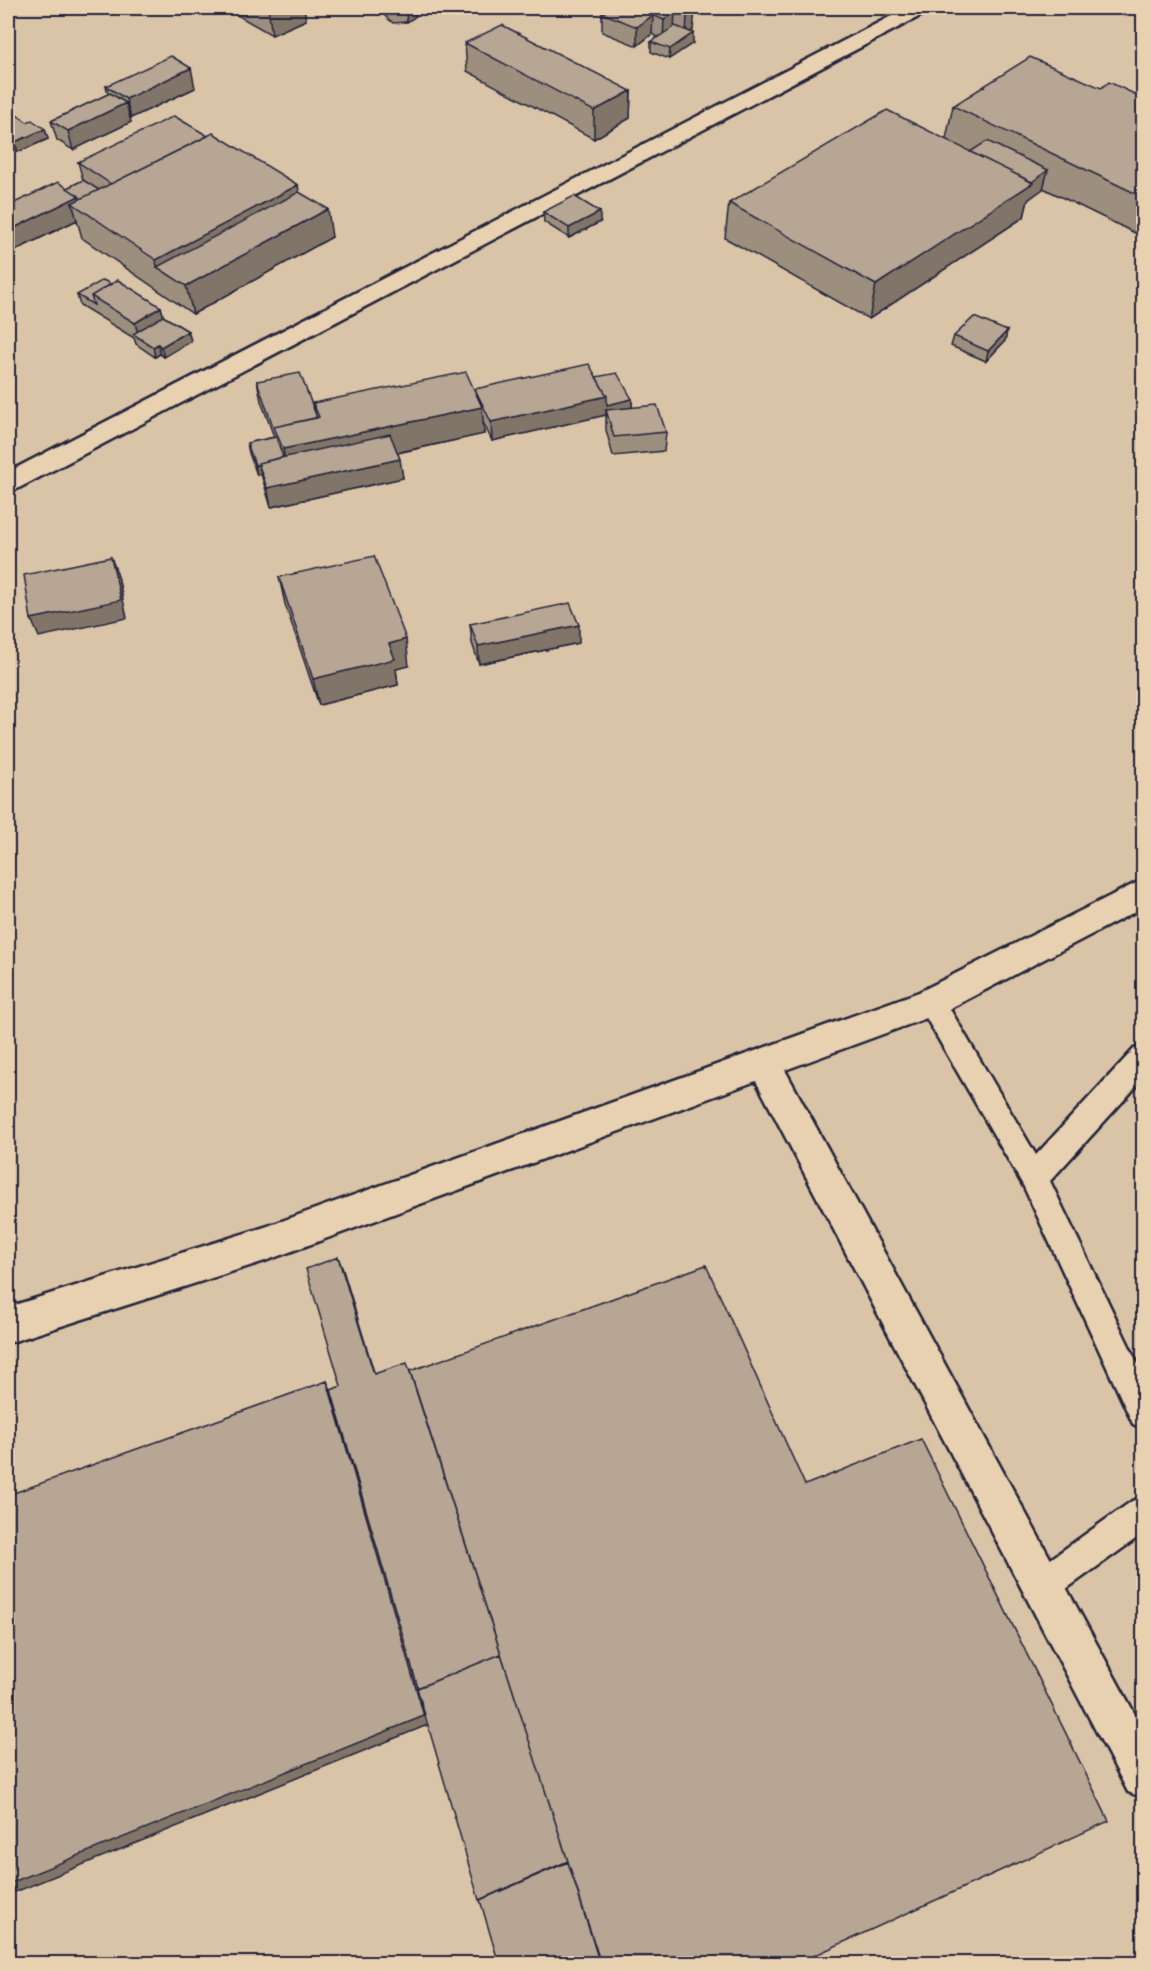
<svg xmlns="http://www.w3.org/2000/svg" width="1151" height="1971" font-family="Dekko,sans-serif">
  <rect width="100%" height="100%" fill="#e8d1b0"/>
  <filter id="ink" filterUnits="userSpaceOnUse"><feTurbulence type="fractalNoise" baseFrequency=".0167" numOctaves="2"/><feDisplacementMap in="SourceGraphic" scale="12" xChannelSelector="R" yChannelSelector="G"/><feConvolveMatrix kernelMatrix="1 2 1 2 8 2 1 2 1" color-interpolation-filters="sRGB"/></filter>
  <g filter="url(#ink)">
    <path fill="#d9c4a7" d="M8,8H1143V1963H8Z"/>
    <g fill="none" stroke-linecap="round" stroke-linejoin="round">
      <g stroke="#22223b" stroke-width="5">
        <path id="service" d="M931,990L941,994L1036,1155L1134,1049L1144,1046V1078L1050,1181L1144,1377V1429L1133,1424L1024,1187L917,1002L921,994Z
          M1144,1497V1533L1055,1597L1043,1602L1031,1597L1026,1585L1031,1573L1132,1501Z"/>
      </g>
      <g stroke="#22223b" stroke-width="5">
        <path id="minor" d="M907,8H931L928,12L17,489L8,492V472Z
          M1144,879V907L943,1012L785,1070L1144,1731V1798L1128,1792L756,1081L265,1261L8,1343V1307L265,1227L919,992Z"/>
      </g>
      <use href="#service" fill="#e8d1b0" fill-rule="evenodd"/>
      <use href="#minor" fill="#e8d1b0" fill-rule="evenodd"/>
    </g>
    <path fill="#9d8f7e" stroke="#22223b" stroke-width="1.5" d="M225,8H304L306,20L272,35Z
      M384,8H415L416,16L407,22L393,23L385,16Z
      M610,8H684L693,30L691,32L693,43L669,59L651,52V42L658,37L652,34L637,46L602,32V13L610,9Z
      M465,43L631,91L630,118L594,139L467,71Z
      M106,86L195,88L131,118L129,117L131,122L73,150L57,140L51,121L108,94Z
      M1101,88L1143,98V237L1043,188L1028,200L1024,217L869,319L725,238L729,203L946,139L953,106Z
      M8,109L27,122L45,129L48,139L18,152L8,145Z
      M78,162L299,192L332,237L193,314L82,238L77,220L12,252L8,249V206L67,188L83,180Z
      M543,212L600,222L569,238L544,222Z
      M111,284L161,307L163,316L188,331L191,341L164,357L160,354L155,357L136,344L134,338L80,305L77,295Z
      M1007,331L1005,341L986,361L951,346L954,336Z
      M596,377L632,399V408L666,432L664,451L613,456L606,430V415L492,441L483,422L484,434L398,453L403,478L271,507L261,474L257,475L249,453L247,443L274,437L261,401L257,381L315,411L313,403L476,393L475,389Z
      M279,577L409,666L396,669L398,685L319,705L285,604Z
      M470,624L579,643L479,664L472,643Z"/>
    <path fill="#807467" stroke="#22223b" stroke-width="1.5" d="M268,8H304L306,20L272,35Z
      M414,8H415L416,16L407,22L406,13Z
      M675,11L674,30L663,39L664,20Z
      M695,11L693,30L686,35L687,16Z
      M653,15L652,34L637,46V27Z
      M693,33V43L669,59L670,49Z
      M191,68L195,88L131,118L126,99Z
      M631,91L630,118L594,139V111Z
      M126,103L131,122L73,150L68,131Z
      M45,129L48,139L18,152L15,142Z
      M1048,170L1043,189L1028,200L1024,217L869,319L876,285Z
      M298,185L304,219L157,267L156,260Z
      M79,196L82,206L72,203L77,220L12,252L8,240V231Z
      M328,209L332,237L193,314L186,286Z
      M600,212V222L569,238V228Z
      M161,307L166,326L139,338L135,323Z
      M188,331L191,341L164,357L161,347Z
      M1007,331L1005,341L986,361L988,351Z
      M158,344L160,354L155,357L153,347Z
      M607,396L632,399V409L606,410V415L492,441L491,422Z
      M482,407L484,434L288,476L283,449Z
      M400,459L403,478L271,507L267,488Z
      M255,465H259L261,474L257,475Z
      M111,557L118,576L127,618L39,637L31,619Z
      M579,625V643L479,664L478,646Z
      M406,639L409,666L396,669L398,685L319,705L313,679L389,644Z
      M338,1257L343,1270L378,1385L374,1374Z
      M327,1381L336,1400L430,1724L8,1895V1884Z"/>
    <path fill="#b7a693" stroke="#22223b" stroke-width="1.5" d="M385,8H414L406,13H392Z
      M612,8H684L695,11L687,16L675,11L664,20L653,15L637,27L602,13Z
      M502,25L631,91L594,111L465,43Z
      M675,26L693,33L670,49L651,42Z
      M171,56L191,68L126,99L106,86Z
      M1030,57L1101,88L1109,82L1143,98V197L953,106Z
      M110,93L126,103L68,131L51,121Z
      M8,109L27,122L32,120L45,129L15,142L8,137Z
      M887,110L1033,183L876,285L729,203Z
      M174,116L208,136L111,184L78,162Z
      M213,133L298,185L156,260L72,203Z
      M987,141L1048,170L1032,182L970,152Z
      M83,180L99,190L80,199L79,196L67,188Z
      M58,182L79,196L8,231V206Z
      M299,192L328,209L186,286L157,267Z
      M574,196L600,212L569,228L543,212Z
      M103,280L111,284L91,296L94,305L77,295Z
      M118,280L161,307L135,323L91,296Z
      M163,316L188,331L161,347L158,344L153,347L133,334Z
      M974,317L1007,331L988,351L954,336Z
      M589,364L607,396L491,422L475,389Z
      M466,372L482,407L283,449L274,427L319,417L313,403Z
      M300,373L317,418L274,427L276,435L257,381Z
      M617,373L632,399L607,405V396L596,377Z
      M657,405L666,432L614,437L606,410Z
      M390,434L400,459L267,488L258,463Z
      M276,437L283,457L258,463L259,465H255L247,443Z
      M374,556L406,639L389,644L395,659L313,679L279,577Z
      M111,557L121,600L31,619L24,575Z
      M570,603L579,625L478,646L470,624Z
      M338,1257L374,1374L407,1363L501,1654L418,1688L331,1390L341,1386L306,1269Z
      M706,1265L805,1485L921,1439L1109,1821L796,1964H601L410,1371Z
      M327,1381L424,1716L8,1884V1495Z
      M501,1654L568,1861L479,1900L417,1688Z
      M568,1862L600,1964H499L480,1900Z"/>
  </g>
  <rect width="1151" height="1971" fill="none" stroke="#e8d1b0" stroke-width="30"/>
  <rect x="15" y="15" width="1121" height="1941" fill="none" stroke="#22223b" stroke-width="2" filter="url(#ink)"/>
</svg>
